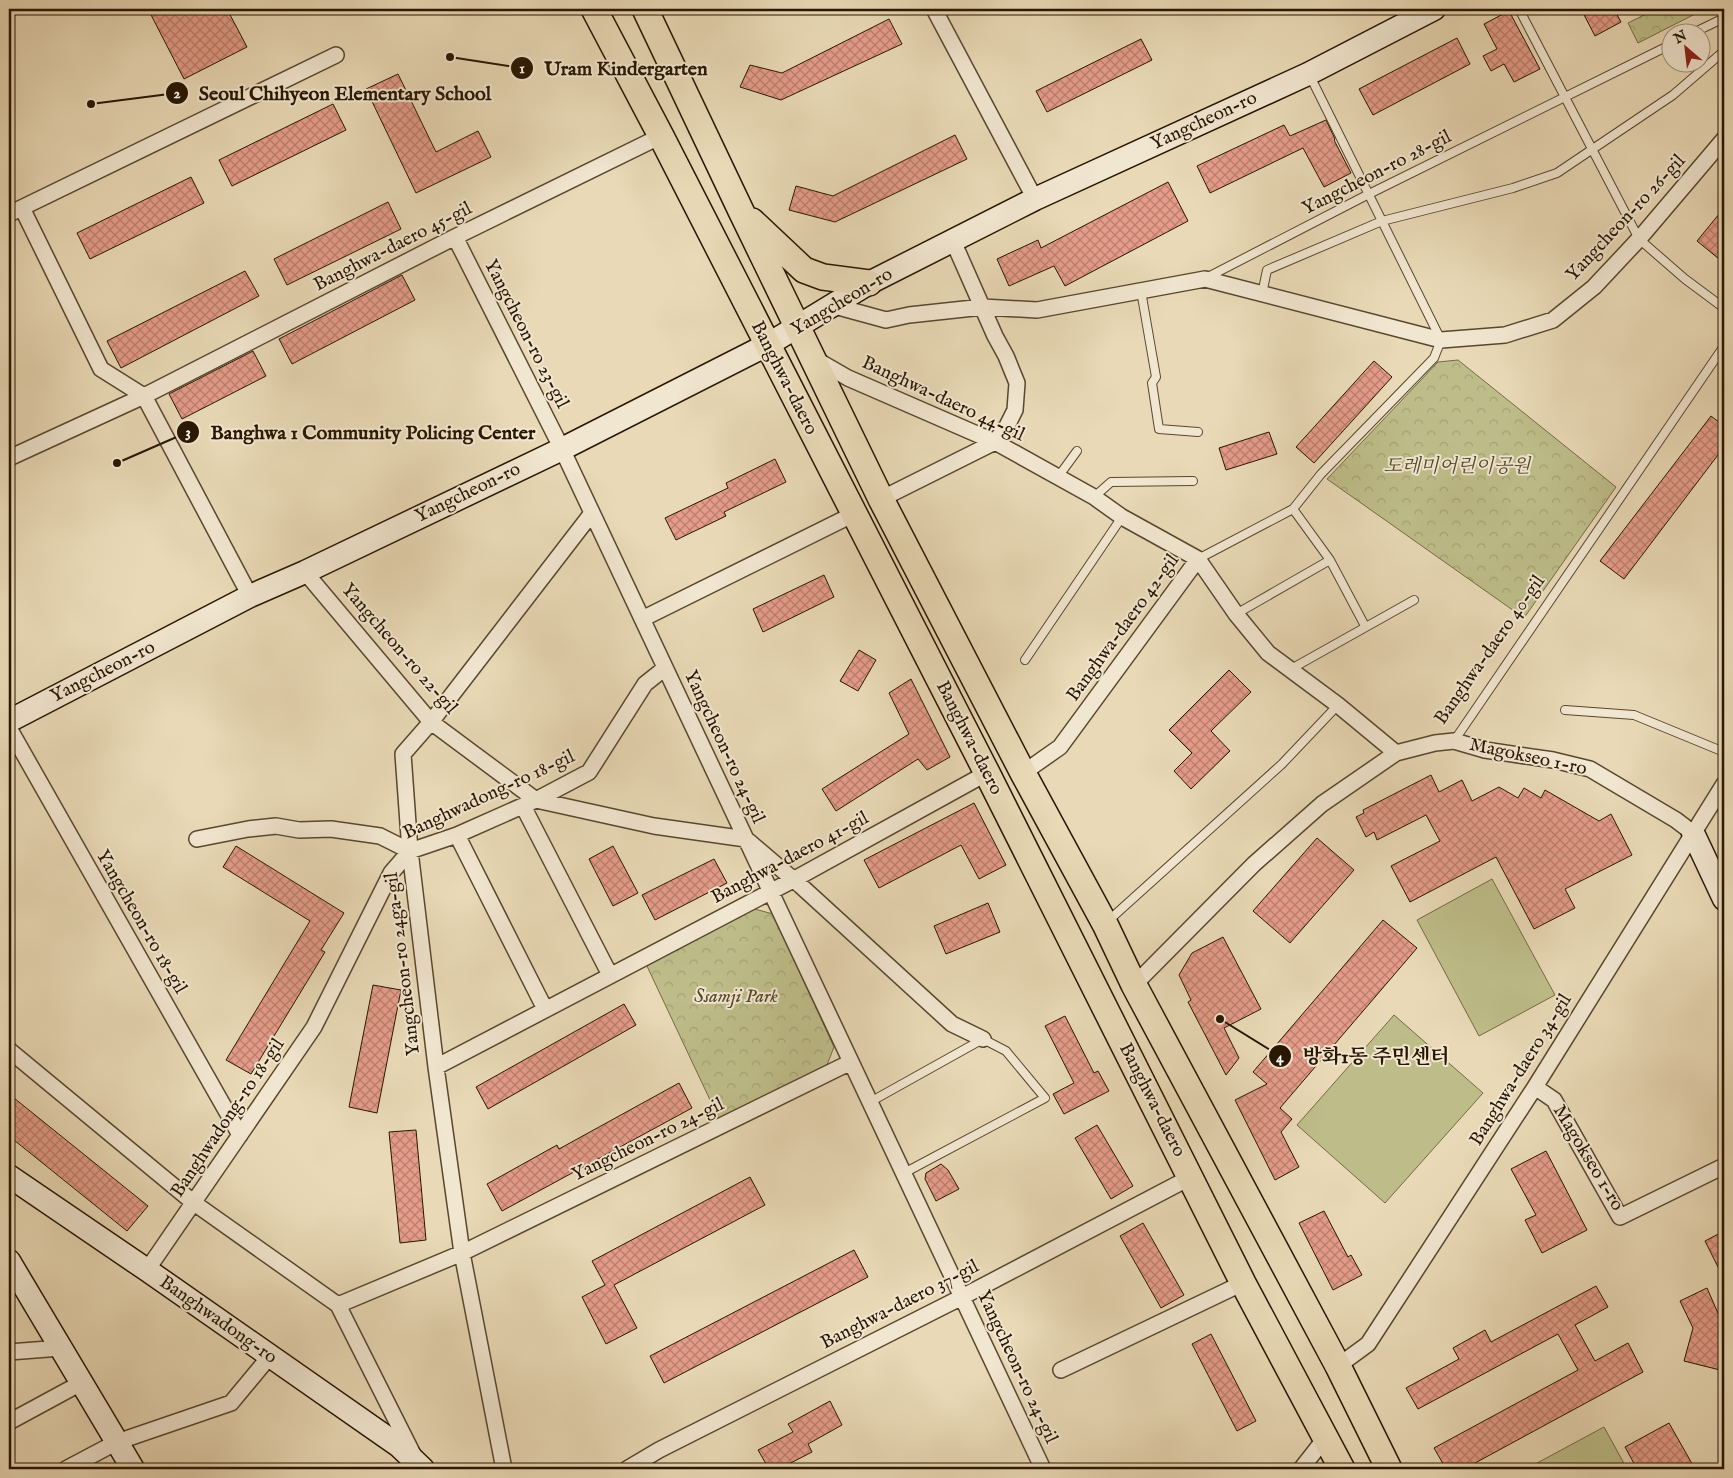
<svg xmlns="http://www.w3.org/2000/svg" width="1733" height="1478" font-family="'IM FELL English','Noto Serif KR',serif">
  <defs>
    <pattern id="park-crowns" width="20" height="18" patternUnits="userSpaceOnUse" patternTransform="scale(1.25)"><rect width="20" height="18" fill="#bebd89"/><path d="M2 6a3 3 0 1 1 6 0M12 15a3 3 0 1 1 6 0" fill="none" stroke="#a3a274"/></pattern>
    <pattern id="building-cross-hatch" width="8" height="8" patternUnits="userSpaceOnUse" patternTransform="scale(1.25)"><rect width="8" height="8" fill="#e59c89"/><path d="M0 0l8 8M0 8l8-8" fill="none" stroke="#ba7e6e"/></pattern>
  </defs>
  <rect width="100%" height="100%" fill="#e9d9b6"/>
  <filter id="stains"><feTurbulence type="fractalNoise" baseFrequency=".004" numOctaves="4"/><feColorMatrix values="0 0 0 0 .2 0 0 0 0 .09 0 0 0 0 .02 0 0 0 .5 -.17"/></filter>
  <radialGradient id="worn" r=".72"><stop offset=".6" stop-color="#630" stop-opacity="0"/><stop offset="1" stop-color="#630" stop-opacity=".3"/></radialGradient>
  <path fill="url(#park-crowns)" stroke="#736a44" d="M1656,9H1694L1697,13L1638,43L1628,23Z
    M1458,360L1616,487L1524,618L1327,479L1438,362Z
    M751,908L773,914L834,1047L825,1070L719,1119L646,964Z"/>
  <path fill="#bebd89" stroke="#736a44" d="M1492,879L1555,995L1479,1036L1417,920Z
    M1394,1015L1483,1093L1385,1203L1297,1125Z
    M1604,1427L1627,1469H1526Z"/>
  <path fill="url(#building-cross-hatch)" stroke="#281600" d="M148,9H227L247,47L184,79Z
    M1581,9H1614L1621,22L1595,36Z
    M1509,11L1540,69L1514,82L1504,64L1491,71L1483,56L1497,49L1484,24Z
    M889,19L902,44L781,100L740,87L750,65L782,73Z
    M1457,38L1470,64L1373,115L1359,89Z
    M1141,39L1152,60L1047,112L1036,91Z
    M398,74L436,152L478,131L491,157L416,193L366,89Z
    M333,104L346,130L232,186L219,160Z
    M1326,120L1335,139L1334,140L1351,173L1324,187L1303,148L1210,193L1197,166L1284,125L1290,136Z
    M955,135L967,159L835,222L789,210L796,186L833,196Z
    M191,177L204,203L90,259L77,233Z
    M1168,182L1188,221L1065,286L1054,266L1009,286L997,259L1038,240L1041,248Z
    M388,202L401,229L287,285L274,259Z
    M1724,208V263L1697,241Z
    M245,271L259,296L121,368L107,341Z
    M402,275L415,300L292,364L279,339Z
    M253,351L266,376L182,419L169,394Z
    M1374,361L1392,377L1314,463L1296,447Z
    M1711,416L1724,426V447L1624,579L1600,561Z
    M1269,432L1277,454L1226,470L1219,448Z
    M775,459L786,482L724,512L726,516L676,540L665,518L728,488L726,483Z
    M824,575L834,597L763,632L753,609Z
    M859,650L876,660L858,691L840,681Z
    M1229,670L1251,692L1211,731L1230,751L1191,789L1174,771L1192,753L1169,730Z
    M911,679L950,757L927,770L918,759L836,811L822,789L909,734L889,693Z
    M1431,775L1439,792L1462,780L1472,801L1499,787L1518,798L1524,788L1541,798L1545,790L1599,821L1611,814L1632,855L1565,889L1575,908L1534,929L1496,857L1410,902L1391,866L1440,841L1426,815L1377,840L1374,832L1366,837L1356,817L1364,813L1363,810Z
    M974,803L1006,865L979,879L961,845L879,888L864,860Z
    M1317,838L1354,870L1290,943L1253,911Z
    M236,846L344,913L321,950L325,952L251,1074L226,1060L310,921L223,867Z
    M613,846L638,893L613,906L589,859Z
    M714,859L727,883L655,920L642,895Z
    M988,903L1000,932L946,954L934,926Z
    M1383,920L1417,948L1280,1108L1292,1119L1281,1132L1299,1167L1275,1180L1235,1100L1267,1084L1253,1072Z
    M1223,937L1261,1009L1224,1028L1239,1058L1226,1075L1188,1002L1191,1000L1179,975L1192,953Z
    M373,985L401,990L377,1113L349,1107Z
    M624,1004L636,1025L488,1109L476,1087Z
    M1065,1016L1094,1073L1098,1071L1109,1091L1064,1114L1053,1094L1074,1083L1045,1026Z
    M679,1083L692,1108L502,1211L487,1184L557,1145L559,1149Z
    M9,1094L148,1206L127,1231L9,1136Z
    M1097,1125L1133,1186L1111,1199L1075,1138Z
    M416,1130L426,1240L400,1243L389,1132Z
    M1546,1151L1587,1230L1542,1253L1525,1220L1536,1215L1511,1169Z
    M941,1164L948,1170L959,1189L936,1201L925,1179L926,1173Z
    M750,1177L765,1205L614,1285L637,1328L606,1344L582,1297L605,1285L592,1261Z
    M1324,1211L1348,1257L1351,1255L1362,1275L1333,1290L1299,1223Z
    M1143,1223L1184,1295L1161,1308L1120,1236Z
    M1724,1231V1279L1705,1241Z
    M854,1250L868,1277L664,1383L650,1356Z
    M1596,1286L1608,1307L1575,1325L1595,1361L1628,1343L1643,1372L1464,1469H1446L1434,1448L1578,1370L1558,1334L1418,1409L1406,1388L1459,1359L1453,1348L1485,1330L1491,1342Z
    M1707,1288L1724,1327V1371L1684,1361L1693,1328L1680,1301Z
    M1211,1334L1256,1421L1237,1431L1192,1344Z
    M830,1401L842,1425L808,1444L812,1452L779,1469H769L758,1450L793,1432L788,1424Z
    M1669,1423L1695,1469H1637L1625,1447Z"/>
  <g fill="none" stroke-linecap="round" stroke-linejoin="round">
    <g stroke="#58472e" stroke-width="10">
      <path id="lane" d="M1519,9L1639,239L1685,279L1724,308
        M1695,32L1724,18
        M1206,278L1369,194L1670,45
        M1141,291L1156,377L1152,383L1159,429L1198,432
        M1262,294L1267,270L1382,221L1513,188L1557,173L1673,95L1724,51
        M1058,477L1077,451
        M1094,497L1111,482L1193,481
        M1293,509L1330,560L1365,626
        M1198,559L1293,509L1321,474L1434,358L1441,340L1310,76
        M1236,614L1330,560
        M1025,660L1122,517
        M1291,669L1414,600
        M1565,710L1634,715L1724,752
        M1454,741L1724,346
        M1108,921L1282,764L1338,705
        M870,1102L983,1039L1006,1051L1045,1098L904,1173"/>
    </g>
    <g stroke="#58472e" stroke-width="18">
      <path id="street" d="M934,9L1035,199
        M22,208L101,369L144,396L250,596
        M9,214L336,55
        M455,237L562,449L1043,1469
        M831,305L886,320L909,315L983,307L1037,310L1205,279L1441,340L1505,335L1553,320L1594,287L1639,239L1724,139
        M815,359L848,378L995,442L1094,497L1122,517L1198,559L1236,614L1268,653L1338,705L1396,753
        M9,458L144,396L455,237L661,136
        M881,499L995,442L1007,426L1015,410L1017,383L1006,356L995,336L953,241
        M305,572L431,722L536,800L654,826L746,839L801,886L952,1024L983,1039
        M642,619L854,514
        M9,728L240,1135
        M1023,773L1060,747L1198,559
        M523,806L610,975
        M457,835L545,1009
        M197,839L248,829L276,826L299,830L331,829L380,836L410,851
        M1134,985L1254,864L1322,804L1396,753L1435,743L1454,741L1485,750L1553,760L1590,769L1676,820L1693,833
        M9,1050L194,1203L338,1305L462,1253L851,1062
        M436,1067L793,880L987,773
        M1535,1087L1554,1100L1620,1217L1724,1166
        M147,1270L314,1027L391,873L410,851L457,835L536,800L589,772L645,684L665,668
        M338,1305L413,1454
        M9,1352L61,1348
        M1338,1366L1368,1344L1535,1087L1724,784
        M1061,1370L1243,1283
        M9,1422L81,1383
        M66,1469L117,1442L231,1403L270,1356
        M504,1469L462,1253L436,1067L410,851L403,754L431,722L592,513
        M627,1469L659,1450L962,1297L1191,1177
        M1301,1469L1326,1437"/>
    </g>
    <g stroke="#281600" stroke-width="25">
      <path id="secondary" d="M9,721L250,596L305,572L562,449L767,345L869,283L1035,199L1308,74L1434,9
        M1693,833L1724,899
        M9,1176L147,1270L399,1446L423,1469
        M9,1261L133,1469"/>
    </g>
    <g stroke="#281600" stroke-width="28">
      <path id="primary" d="M594,9L661,136L987,773L1243,1283L1342,1469
        M645,9L741,211L881,499L1023,773L1105,924L1134,985L1338,1366L1389,1469
        M752,221L804,270L823,277L869,283"/>
    </g>
    <use href="#lane" stroke="#f1e6d0" stroke-width="8"/>
    <use href="#street" stroke="#f1e6d0" stroke-width="15"/>
    <use href="#secondary" stroke="#f1e6d0" stroke-width="22"/>
    <use href="#primary" stroke="#e9d9b6" stroke-width="25"/>
  </g>
  <g text-anchor="middle" dominant-baseline="central" stroke-width="4" stroke-linejoin="round" paint-order="stroke">
    <g font-size="19" fill="#281600" stroke="#f1e6d0">
      <text transform="translate(1204 121) rotate(-25)">Yangcheon-ro</text>
      <text transform="translate(1377 173) rotate(-27)">Yangcheon-ro 28-gil</text>
      <text transform="translate(1626 218) rotate(-47)">Yangcheon-ro 26-gil</text>
      <text transform="translate(393 247) rotate(-27)">Banghwa-daero 45-gil</text>
      <text transform="translate(842 302) rotate(-31)">Yangcheon-ro</text>
      <text transform="translate(526 334) rotate(63)">Yangcheon-ro 23-gil</text>
      <text transform="translate(784 378) rotate(63)">Banghwa-daero</text>
      <text transform="translate(943 399) rotate(25)">Banghwa-daero 44-gil</text>
      <text transform="translate(468 493) rotate(-26)">Yangcheon-ro</text>
      <text transform="translate(1123 628) rotate(-54)">Banghwa-daero 42-gil</text>
      <text transform="translate(399 649) rotate(49)">Yangcheon-ro 22-gil</text>
      <text transform="translate(1490 650) rotate(-55)">Banghwa-daero 40-gil</text>
      <text transform="translate(103 672) rotate(-27)">Yangcheon-ro</text>
      <text transform="translate(969 738) rotate(63)">Banghwa-daero</text>
      <text transform="translate(724 747) rotate(65)">Yangcheon-ro 24-gil</text>
      <text transform="translate(1528 757) rotate(12)">Magokseo 1-ro</text>
      <text transform="translate(489 795) rotate(-25)">Banghwadong-ro 18-gil</text>
      <text transform="translate(790 858) rotate(-28)">Banghwa-daero 41-gil</text>
      <text transform="translate(141 922) rotate(60)">Yangcheon-ro 18-gil</text>
      <text transform="translate(403 964) rotate(-97)">Yangcheon-ro 24ga-gil</text>
      <text transform="translate(1521 1070) rotate(-58)">Banghwa-daero 34-gil</text>
      <text transform="translate(1152 1100) rotate(63)">Banghwa-daero</text>
      <text transform="translate(228 1118) rotate(-56)">Banghwadong-ro 18-gil</text>
      <text transform="translate(648 1140) rotate(-26)">Yangcheon-ro 24-gil</text>
      <text transform="translate(1588 1158) rotate(59)">Magokseo 1-ro</text>
      <text transform="translate(900 1305) rotate(-27)">Banghwa-daero 37-gil</text>
      <text transform="translate(218 1320) rotate(35)">Banghwadong-ro</text>
      <text transform="translate(1017 1367) rotate(65)">Yangcheon-ro 24-gil</text>
    </g>
    <g font-size="19" font-style="italic" fill="#554829" stroke="#f1e6d0">
      <text x="1457" y="467">도레미어린이공원</text>
      <text x="736" y="997">Ssamji Park</text>
    </g>
  </g>
  <path fill="none" stroke="#281600" stroke-width="2" d="M450 57L522 68M91 104L177 93M117 463L188 432M1220 1019L1280 1056"/>
  <g fill="#281600" stroke="#f1e6d0" stroke-width="2">
    <circle cx="450" cy="57" r="5"/>
    <circle cx="91" cy="104" r="5"/>
    <circle cx="117" cy="463" r="5"/>
    <circle cx="1220" cy="1019" r="5"/>
    <circle cx="522" cy="68" r="12"/>
    <circle cx="177" cy="93" r="12"/>
    <circle cx="188" cy="432" r="12"/>
    <circle cx="1280" cy="1056" r="12"/>
  </g>
  <g font-size="15" text-anchor="middle" font-weight="bold" fill="#fff">
    <text x="522" y="73">1</text>
    <text x="177" y="98">2</text>
    <text x="188" y="437">3</text>
    <text x="1280" y="1062">4</text>
  </g>
  <g font-size="20" text-anchor="middle" font-weight="bold" fill="#281600" stroke="#f1e6d0" stroke-width="4" stroke-linejoin="round" paint-order="stroke">
    <text x="626" y="75">Uram Kindergarten</text>
    <text x="345" y="100">Seoul Chihyeon Elementary School</text>
    <text x="373" y="439">Banghwa 1 Community Policing Center</text>
    <text x="1376" y="1063">방화1동 주민센터</text>
  </g>
  <rect width="1733" height="1478" fill="none" stroke="#e9d9b6" stroke-width="30"/>
  <rect x="10" y="10" width="1713" height="1458" fill="none" stroke="#281600" stroke-width="2.5"/>
  <rect x="15" y="15" width="1703" height="1448" fill="none" stroke="#281600"/>
  <g transform="translate(1686 48) rotate(332)"><circle r="24" fill="#f1e6d0" stroke="#a1937d"/>
  <path d="M0-4L9 19L0 12L-9 19Z" fill="#8f2418"/>
  <text y="-8" font-size="14" font-weight="bold" text-anchor="middle" fill="#281600">N</text>
  </g>
  <rect width="100%" height="100%" filter="url(#stains)"/>
  <rect width="100%" height="100%" fill="url(#worn)"/>
</svg>
